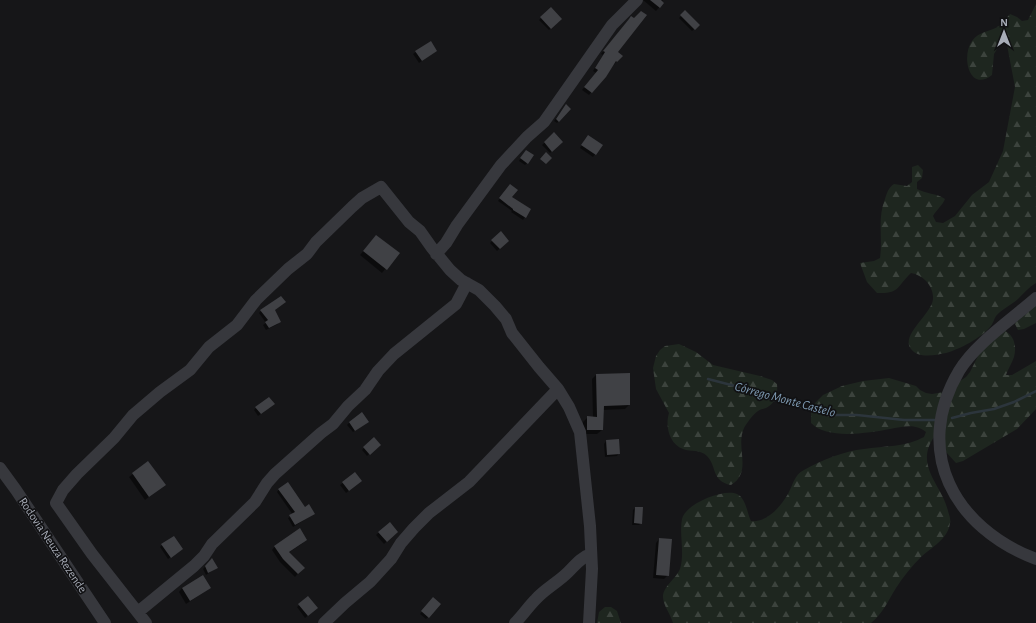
<svg xmlns="http://www.w3.org/2000/svg" width="1036" height="623" font-family="'Alegreya Sans',sans-serif">
  <defs>
    <pattern id="forest-firs" width="22" height="20" patternUnits="userSpaceOnUse"><rect width="22" height="20" fill="#1e261f"/><path d="M5 1l3.5 6h-7zM16 11l3.5 6h-7z" fill="#3c433d"/></pattern>
  </defs>
  <rect width="100%" height="100%" fill="#161618"/>
  <path fill="url(#forest-firs)" d="M1036,4V283C1029,287 1024,293 1018,299C1011,305 1002,309 996,316C994,319 993,324 990,327C981,338 960,349 946,353C935,355 919,359 911,349C900,335 932,314 933,299C934,286 923,275 911,273C897,286 900,294 877,293L867,282L860,263L874,261L880,258C883,238 877,219 885,199C887,193 888,188 894,184L907,186L912,182V167L918,165L923,170L922,178L917,182V189C926,194 936,193 945,199C942,206 937,209 933,216L936,222L943,223L955,216L972,195L989,182L1003,151L1015,87L1007,45L1002,41L994,54L992,75C969,93 961,56 972,41C979,31 990,32 999,26C1003,23 1006,18 1010,14L1017,17L1022,21L1028,20Z
    M1036,302V323L1024,329L1018,330L1015,324L1017,317Z
    M1002,330C1014,333 1017,346 1014,357C1012,363 1008,369 1006,375H1012L1036,361V409L1017,429L963,461L956,463L946,452L941,440L934,437C914,466 942,485 948,511C949,515 951,519 950,523C948,539 932,547 921,557C912,566 903,577 896,588C888,601 883,613 871,623H673C671,615 663,605 663,597C663,586 676,579 680,569C685,553 679,535 682,519C685,504 724,488 737,494C746,498 747,513 751,521C767,523 780,507 788,494C793,485 794,475 804,470C822,460 844,451 864,449C884,446 906,447 924,437L926,432C915,423 902,427 890,429C868,433 827,440 811,423V410L814,404L823,395L842,386L863,381L889,378L916,386L920,390L926,393L932,394L944,392L966,377L970,372L979,354Z
    M679,344L696,352L713,365L760,376L772,380L777,384C778,394 776,403 766,408C764,409 760,409 758,411C754,413 746,424 744,428C735,447 753,472 731,485C711,481 717,466 707,456C700,449 691,452 683,449C669,444 665,426 669,413L656,389L653,368L656,356L660,350L665,346Z
    M605,607H611L617,611L621,623H597L599,612Z"/>
  <path fill="#0007" d="M643,0H663L661,2L663,3L656,11Z
    M551,9L560,19L549,30L539,20Z
    M685,12L699,25L692,31L679,18Z
    M634,20L617,52L621,56L589,95L582,90L596,73L593,71L603,55L601,54L626,23Z
    M430,42L436,51L419,63L413,54Z
    M564,108L570,109L557,123L554,121Z
    M554,134L562,142L550,153L542,145Z
    M586,138L602,145L593,157L580,148Z
    M524,153L527,163L525,165L519,161Z
    M508,187L511,197L530,209L523,220L511,212L512,211L498,201Z
    M500,233L508,241L497,251L490,243Z
    M376,236L398,253L382,273L360,255Z
    M274,310L278,324L266,330L263,325L266,323L259,313L261,311Z
    M596,375L629,405L625,409L603,410L602,430L597,434H583V422L588,417H593L592,379Z
    M271,406L258,416L254,410L256,408Z
    M349,423L365,424L353,432L347,425Z
    M374,438L380,444L367,456L362,450Z
    M618,440L619,453L617,456L605,457L604,444L606,441Z
    M148,463L164,485L145,500L129,477Z
    M355,474L359,483L346,493L340,485Z
    M279,489L305,508L314,514L293,527L288,518L293,515L277,492Z
    M635,508L641,523L639,525H632L633,510Z
    M389,523L397,532L384,544L376,535Z
    M659,539L668,575L664,579L653,578L656,543Z
    M303,543L288,553L303,568L295,577L280,562L272,550L275,546Z
    M162,545L180,551L168,559L160,547Z
    M212,559L216,568L206,575L203,569Z
    M182,588H210L186,604L179,592Z
    M308,598L317,608L305,618L297,607Z
    M433,598L428,617L426,619L420,614Z"/>
  <g fill="none" stroke-linecap="round" stroke-linejoin="round">
    <path stroke="#2c353c" stroke-width="2.5" d="M708,379L735,386L770,399L833,415H857L904,420H935
      M952,418L971,413L994,409L1014,402L1036,391"/>
  </g>
  <path fill="#404145" d="M650,0H661L664,3L660,8Z
    M551,7L562,19L551,29L540,17Z
    M685,10L700,25L695,30L680,15Z
    M641,11L647,15L618,52L623,56L617,62L616,61L606,77L592,93L584,87L598,70L595,68L605,52L603,51L629,19L631,16L634,18Z
    M431,41L437,51L422,61L415,51Z
    M566,104L571,109L559,122L556,119Z
    M554,132L563,142L552,152L544,142Z
    M588,135L603,145L596,155L581,145Z
    M526,150L534,155L528,164L520,158Z
    M546,152L552,158L546,164L540,159Z
    M510,184L518,190L512,197L531,209L526,218L513,210V209L499,198Z
    M501,231L509,241L500,249L491,240Z
    M376,235L400,253L387,270L363,251Z
    M281,296L286,302L275,310L281,322L269,328L265,322L268,320L260,310Z
    M630,373V405L604,406L603,430H587V416L597,417L596,374Z
    M269,397L275,404L261,414L255,407Z
    M362,412L369,422L355,431L349,422Z
    M374,437L381,445L370,455L363,447Z
    M619,439L620,454L607,455L606,440Z
    M148,461L166,485L149,497L132,473Z
    M355,472L362,481L349,491L342,482Z
    M288,482L305,507L309,504L315,514L295,525L289,515L295,512L278,489Z
    M635,507H643L642,524L634,523Z
    M390,522L398,532L387,542L378,532Z
    M300,528L307,540L289,552L305,568L298,574L283,559L274,546Z
    M174,536L183,549L171,558L161,544Z
    M659,538L672,539L669,576L656,575Z
    M212,558L218,568L208,573L205,566Z
    M203,575L211,588L190,601L182,588Z
    M308,596L318,608L308,616L298,604Z
    M433,597L441,604L429,618L421,611Z"/>
  <g fill="none" stroke-linecap="round" stroke-linejoin="round">
    <path stroke="#37383d" stroke-width="12" d="M436,254L446,243L457,225L501,165L527,137L544,122L612,25L637,0
      M1036,298C1012,319 975,344 959,371C912,451 954,528 1036,559
      M0,468L16,490L105,623
      M138,612L194,566L204,556L212,544L255,502L267,483L275,474L321,433L333,424L348,406L365,390L378,371L394,354L456,304L467,283
      M146,623L92,554L56,503L63,490L77,474L114,438L133,415L160,392L190,370L209,347L237,325L256,300L288,269L307,254L316,242L352,207L362,198L381,187L409,222L420,231L432,248L450,270L461,280L479,290L495,306L506,319L512,333L539,367L558,389L569,407L580,432L590,526L592,569L589,623
      M324,623L345,603L370,582L391,559L401,543L414,528L429,513L469,482L558,389
      M515,623C523,615 528,607 536,599C544,590 555,584 565,575C574,567 579,558 591,554"/>
  </g>
  <g text-anchor="middle" dominant-baseline="central" stroke-width="3.5" stroke-linejoin="round" paint-order="stroke">
    <g font-size="12" fill="#a8adb8" stroke="#111113">
      <text transform="translate(53 545) rotate(56)">Rodovia Neuza Rezende</text>
    </g>
    <g font-size="13" font-style="italic" fill="#7f9bb3" stroke="#111113">
      <text transform="translate(785 400) rotate(15)">Córrego Monte Castelo</text>
    </g>
  </g>
  <g transform="translate(1004 32)" stroke="#111113" stroke-width="3" paint-order="stroke">
  <path d="M0-3L7 15L0 10L-7 15Z" fill="#a8adb8"/>
  <text y="-6" font-size="11" font-weight="bold" text-anchor="middle" fill="#a8adb8">N</text>
  </g>
</svg>
